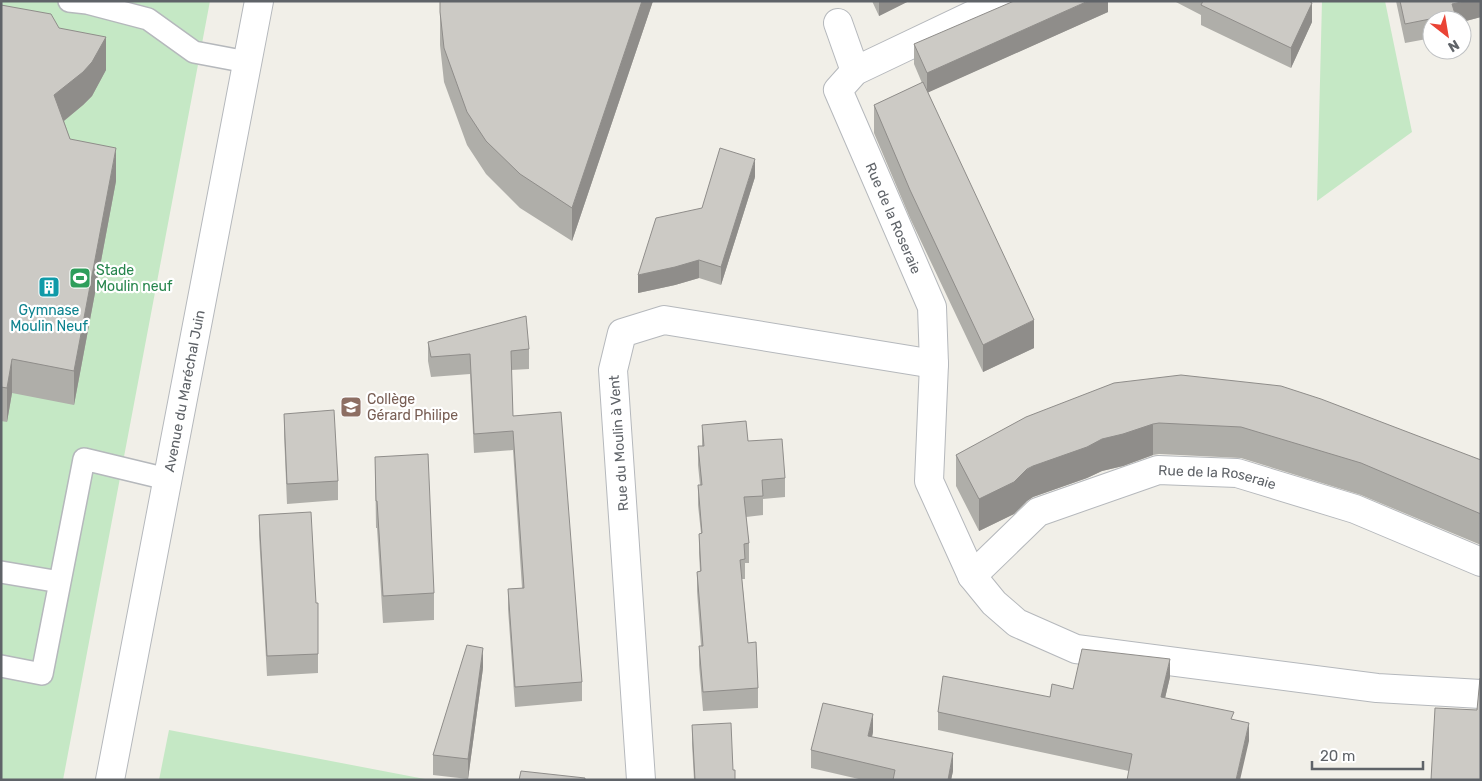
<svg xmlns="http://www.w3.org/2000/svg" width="1482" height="781" font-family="Rubik,sans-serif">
  <rect width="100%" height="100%" fill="#f1efe8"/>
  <path fill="#c5e8c5" d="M1,1H210L63,780H1Z
    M1322,1H1385L1412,132L1317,201Z
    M169,730L430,780H159Z"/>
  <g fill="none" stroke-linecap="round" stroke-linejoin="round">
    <g stroke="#b5b8bc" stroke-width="24">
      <path id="service" d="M69,1L87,3L148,19L194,52L247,62
        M1,572L60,582
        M1,666L42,674L84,459L167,479"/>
    </g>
    <g stroke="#b5b8bc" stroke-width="30">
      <g id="minor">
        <path id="s1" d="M1002,1L855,71L838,90L932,307L934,364L929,481L972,576L994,603L1017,623L1076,649L1377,688L1481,694"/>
        <path d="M838,23L855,71"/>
        <path id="s2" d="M972,576L1038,512L1158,470L1237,473L1355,509L1481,562"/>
        <path d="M641,780L613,370L622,333L664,320L934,364"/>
      </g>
    </g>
    <g stroke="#b5b8bc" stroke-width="30">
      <g id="tertiary">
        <path id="s3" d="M110,780L259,1"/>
      </g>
    </g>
    <use href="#service" stroke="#fff" stroke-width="21"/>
    <use href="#minor" stroke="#fff" stroke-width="28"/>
    <use href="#tertiary" stroke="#fff" stroke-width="28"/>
  </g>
  <path fill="#afaea9" d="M653,1L572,241L520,208L486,174L467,145L444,82L440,45V12Z
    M872,1H909L879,16Z
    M1108,1V12L928,92L1034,348L983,372L910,218L874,133V105L922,83L914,64V44Z
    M1174,1H1309L1312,22L1291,68L1201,25V15Z
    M1396,1H1481V17L1462,22V20H1432V38L1405,43Z
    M1,5L59,28L106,70L92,96L83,105L64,121L70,139L116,181L74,405L12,393L7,422L1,421Z
    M755,177L721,285L699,278L675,285L638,293Z
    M428,342L529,349V369L511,370L513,416L582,682V701L515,707L508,609V589L522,588L513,450L474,453L470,374L431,377L428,361Z
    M1114,383L1481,460V545L1361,495L1241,458L1159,454L1153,455L1123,466L1102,471L1087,478L1033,497L1027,501L1014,514L979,531L956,486V455Z
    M284,414L338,481V500L287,504L284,434Z
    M702,425L748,441L785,478V497L763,499V515L746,517L749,543V563H745V579H742L748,643L758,688V708L703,711L699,665V646H701L697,591V572L700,571L699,553V534L701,533L698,505V485H700L698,465V446H702Z
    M375,457L434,593V620L383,623L377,528H376Z
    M259,515L316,603H318V673L267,676L259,535Z
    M483,668L468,779L433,775V755Z
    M1170,677L1165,698L1234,720L1249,741L1129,771L938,730V712L1050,697L1073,689Z
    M692,725L733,770L735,780H694L692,744Z
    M873,732L872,737L953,771L951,780H863L811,768V750Z"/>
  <path fill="#8f8d8a" d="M642,1H653L572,241V208Z
    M879,1H909L879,16Z
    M1088,1H1108V12L927,93V73Z
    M1466,1H1481V17L1462,22V20H1455V14L1452,4Z
    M1312,3V22L1291,68V48Z
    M106,37V70L92,96L83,105L54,129V95Z
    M116,148V181L74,405V371Z
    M755,159V177L721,285V267Z
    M699,260V278L675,285L638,293V275Z
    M1034,320V348L983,372V345Z
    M12,359V393L7,422V388Z
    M1153,424V455L1123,466L1102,471L1087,478L1033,497L1027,501L1014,514L979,531V499L1033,466L1102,439Z
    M483,648V668L468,779V759Z
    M1170,659V677L1161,715V697Z
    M873,714V732L868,754V736Z
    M1249,723V741L1240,780H1236Z
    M953,753V771L951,780H948Z"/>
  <path fill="#cccac5" stroke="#8f8d8a" d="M440,1H642L572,208L520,174L486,141L467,112L444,48L440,12Z
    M1014,1H1088L927,73L914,44Z
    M1203,1H1309L1312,3L1291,48L1201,5Z
    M1400,1H1466L1452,4L1455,14L1405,24Z
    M1,5L51,14L59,28L106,37L92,62L83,72L54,95L70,139L116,148L74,371L12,359L7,388L1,387Z
    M923,82L1034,320L983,345L910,190L874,105Z
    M720,148L755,159L721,267L699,260L675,267L638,275L656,218L702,208Z
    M526,316L529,349L511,351L513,416L561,412L582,682L515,687L508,589L524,588L513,431L474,434L470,354L431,357L428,342Z
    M1181,375L1281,386L1321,399L1481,460V514L1361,463L1241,427L1159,423L1153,424L1123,434L1102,439L1087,447L1033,466L1027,469L1014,482L979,499L956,455L1026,417L1114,383Z
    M334,410L338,481L287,484L284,414Z
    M746,421L748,441L782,439L785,478L762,480L763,496L744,497L749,543L744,544L745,559L740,560L748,643L756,642L758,688L703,692L699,646H703L697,572L701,571L699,534L702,533L698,485H702L698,446H704L702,425Z
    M428,454L434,593L383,596L377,501H376L375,457Z
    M311,512L316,603H318V654L267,656L259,515Z
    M467,645L483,648L468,759L433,755Z
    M1082,649L1170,659L1161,697L1234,712L1231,719L1249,723L1236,780H1127L1132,754L938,712L943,676L1050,697L1052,684L1073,689Z
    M1480,678H1481V780H1431L1435,708L1477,710Z
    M823,703L873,714L868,736L953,753L948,780H893L895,770L811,750Z
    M731,723L733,770H735V780H695L692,725Z
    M521,771L585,778V780H519Z"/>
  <defs>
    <g id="stadium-square" transform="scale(1.125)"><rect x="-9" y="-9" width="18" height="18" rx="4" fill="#2e9e5b" stroke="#fff"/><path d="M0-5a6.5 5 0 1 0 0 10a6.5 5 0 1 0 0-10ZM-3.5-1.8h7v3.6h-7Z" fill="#fff"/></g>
    <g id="building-square" transform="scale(1.125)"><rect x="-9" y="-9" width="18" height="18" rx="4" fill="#0f9aa8" stroke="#fff"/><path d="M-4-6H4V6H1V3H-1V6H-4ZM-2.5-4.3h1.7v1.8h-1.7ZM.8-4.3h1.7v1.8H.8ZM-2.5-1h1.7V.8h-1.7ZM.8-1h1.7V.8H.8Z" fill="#fff"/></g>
    <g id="school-square" transform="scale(1.125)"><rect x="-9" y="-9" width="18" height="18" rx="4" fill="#8d6e63" stroke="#fff"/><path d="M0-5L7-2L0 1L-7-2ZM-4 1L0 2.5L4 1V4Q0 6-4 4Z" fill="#fff"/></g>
  </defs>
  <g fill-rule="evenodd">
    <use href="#stadium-square" x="80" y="278"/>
    <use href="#building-square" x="49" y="287"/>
    <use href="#school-square" x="351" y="407"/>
  </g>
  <g text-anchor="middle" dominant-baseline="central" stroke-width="4.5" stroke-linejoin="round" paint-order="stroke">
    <g font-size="14" fill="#5f6368" stroke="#fff">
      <text stroke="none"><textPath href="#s1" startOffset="328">Rue de la Roseraie</textPath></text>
      <text stroke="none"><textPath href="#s3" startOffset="396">Avenue du Maréchal Juin</textPath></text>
      <text transform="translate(619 443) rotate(-94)">Rue du Moulin à Vent</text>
      <text stroke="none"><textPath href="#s2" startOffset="279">Rue de la Roseraie</textPath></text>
    </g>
    <g font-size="14" fill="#27864d" stroke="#fff" text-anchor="start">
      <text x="96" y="270">Stade<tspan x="96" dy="16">Moulin neuf</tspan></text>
    </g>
    <g font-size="14" fill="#0d838f" stroke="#fff">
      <text x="49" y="310">Gymnase<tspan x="49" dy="16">Moulin Neuf</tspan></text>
    </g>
    <g font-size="14" fill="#785e54" stroke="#fff" text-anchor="start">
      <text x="367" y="399">Collège<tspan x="367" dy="16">Gérard Philipe</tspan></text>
    </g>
  </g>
  <rect width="1482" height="781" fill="none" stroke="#5f6368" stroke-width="5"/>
  <g transform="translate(1447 35) rotate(149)"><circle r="24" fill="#ffffff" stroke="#bfc1c3"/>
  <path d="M0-4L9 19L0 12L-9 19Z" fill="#ea4335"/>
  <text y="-8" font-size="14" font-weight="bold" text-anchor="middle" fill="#5f6368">N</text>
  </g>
  <path d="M1312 761v8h111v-8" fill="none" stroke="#5f6368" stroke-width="2.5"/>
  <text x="1320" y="761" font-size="15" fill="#5f6368" stroke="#ffffff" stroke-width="4" paint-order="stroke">20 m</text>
</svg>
